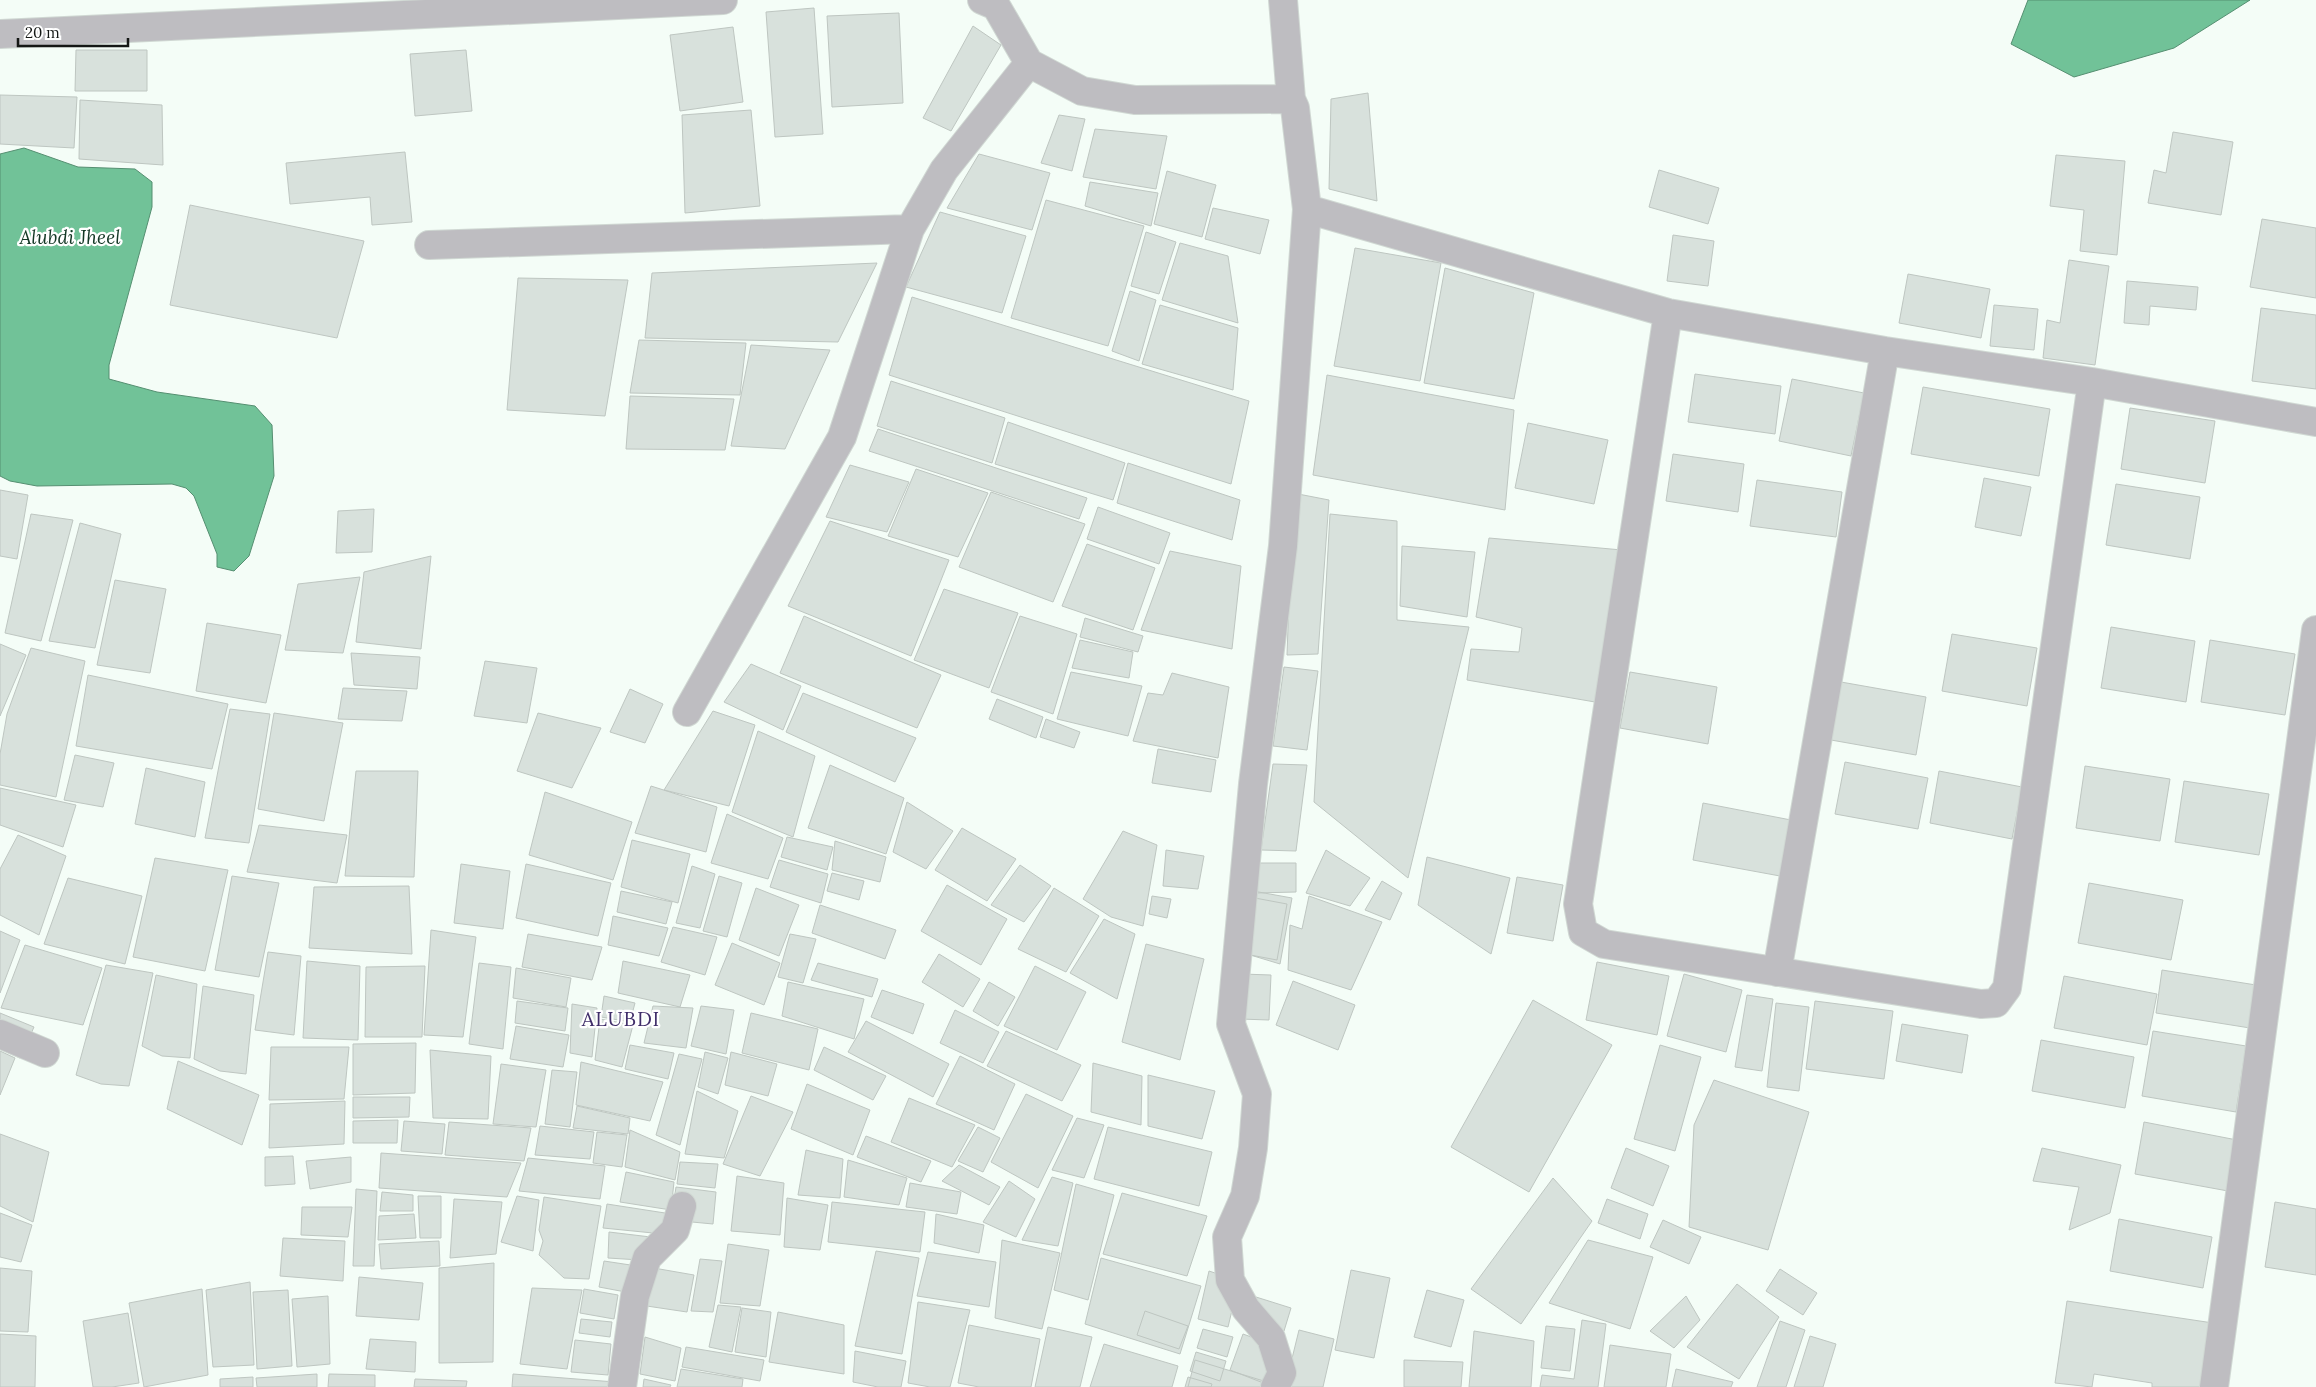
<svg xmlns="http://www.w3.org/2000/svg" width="2316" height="1387" font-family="Lora,serif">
  <rect width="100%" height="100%" fill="#f4fdf7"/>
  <path fill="#71c298" stroke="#558f71" d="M2028,0H2250L2174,48L2074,77L2011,44Z
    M24,148L78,167L135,169L152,182V207L109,365V379L157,392L255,406L272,425L274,476L249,556L234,571L217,567V554L194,496L186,488L172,484L37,486L10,481L0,476V154Z"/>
  <path fill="#d8e1dc" stroke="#bec6c1" d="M814,8L823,134L775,137L766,12Z
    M899,13L903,103L832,107L827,16Z
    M973,26L1001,45L951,131L923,118Z
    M733,27L743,102L680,111L670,35Z
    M76,50H147V91H75Z
    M466,50L472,111L415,116L410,54Z
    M1368,93L1377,201L1329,189L1331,99Z
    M0,95L77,97L74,148L0,144Z
    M80,100L162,105L163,165L79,159Z
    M751,110L760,206L685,213L682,115Z
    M1059,115L1085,119L1072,171L1041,163Z
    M1095,129L1167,136L1156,189L1083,177Z
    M2173,132L2233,142L2221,215L2148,203L2154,170L2166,173Z
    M405,152L412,222L372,225L370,197L290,204L286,163Z
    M979,154L1050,173L1032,230L947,208Z
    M2056,155L2125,161L2117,255L2080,251L2084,210L2050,206Z
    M1659,170L1719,188L1708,224L1649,207Z
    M1167,171L1216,185L1202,237L1154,224Z
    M1090,182L1158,193L1151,226L1085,206Z
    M1046,200L1144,226L1108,346L1011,318Z
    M190,205L364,241L337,338L170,305Z
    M1213,208L1269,220L1260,254L1205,239Z
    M940,212L1026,236L1002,313L906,287Z
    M2262,219L2316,228V298L2250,287Z
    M1146,232L1176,242L1159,294L1131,286Z
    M1673,235L1714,241L1708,286L1667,281Z
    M1180,243L1228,256L1238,323L1162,300Z
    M1355,248L1441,263L1420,381L1334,366Z
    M2069,260L2109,266L2095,365L2043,358L2047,320L2060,323Z
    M877,263L838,342L645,338L652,273Z
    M1445,268L1534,293L1514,399L1424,383Z
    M1908,274L1990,289L1981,338L1899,323Z
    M518,278L628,280L605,416L507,410Z
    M2127,281L2198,287L2196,310L2150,306L2149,325L2124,323Z
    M1130,291L1156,300L1139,361L1112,351Z
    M912,297L1249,401L1231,484L889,375Z
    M1160,305L1238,328L1233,390L1142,364Z
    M1994,305L2038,309L2034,350L1990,346Z
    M2261,308L2316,315V389L2252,381Z
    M639,340L746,343L740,395L630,393Z
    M751,345L830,350L785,449L731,446Z
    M1695,374L1781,386L1775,434L1688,422Z
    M1327,375L1514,410L1505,510L1313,475Z
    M1792,379L1864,393L1851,456L1779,441Z
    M891,381L1005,418L992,463L877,426Z
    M1923,387L2050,409L2039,476L1911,454Z
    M630,396L734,399L725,450L626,449Z
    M2130,408L2215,421L2205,483L2121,469Z
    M1008,422L1125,463L1113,500L995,464Z
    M1528,423L1608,440L1594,504L1515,488Z
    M878,429L1087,498L1079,519L869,451Z
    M1673,454L1744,464L1738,512L1666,501Z
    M1128,463L1240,500L1232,540L1117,503Z
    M850,465L909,482L887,532L826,517Z
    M916,469L988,493L958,557L888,536Z
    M1984,478L2031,487L2021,536L1975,527Z
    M1757,480L1842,492L1836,537L1750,526Z
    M2116,484L2200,497L2190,559L2106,545Z
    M0,490L28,495L17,559L0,556Z
    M991,492L1085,524L1053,602L959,567Z
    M1293,493L1329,500L1318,654L1287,655Z
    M1098,507L1170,533L1159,564L1087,539Z
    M374,509L372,552L336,553L338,511Z
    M31,514L73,520L41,641L5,633Z
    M1330,514L1397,521V620L1469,627L1408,878L1314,802Z
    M830,521L949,560L911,656L788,606Z
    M80,523L121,534L95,648L49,641Z
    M1489,538L1622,550L1595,702L1467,680L1471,649L1519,652L1522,628L1476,617Z
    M1087,544L1155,568L1133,630L1062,606Z
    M1402,546L1475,552L1467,617L1400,606Z
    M1170,551L1241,566L1232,649L1141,630Z
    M431,556L421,649L356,642L364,572Z
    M360,577L343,653L285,650L298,584Z
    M115,580L166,589L150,673L97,665Z
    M944,589L1018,613L989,688L914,660Z
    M804,616L941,675L917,728L780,673Z
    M1020,616L1077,634L1053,714L991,692Z
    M1085,618L1143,636L1138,652L1080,637Z
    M207,623L281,635L266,703L196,691Z
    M2111,627L2195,641L2186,702L2101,688Z
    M1952,634L2037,648L2027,706L1942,691Z
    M1080,640L1133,652L1129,678L1072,668Z
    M2210,640L2295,654L2285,715L2201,702Z
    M0,644L26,655L0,716Z
    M31,648L85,661L56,797L0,785V754L7,714Z
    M351,653L420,657L417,689L354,685Z
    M485,661L537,668L527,723L474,716Z
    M751,664L801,686L783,730L724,702Z
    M1284,667L1318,671L1307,750L1273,746Z
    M1071,672L1142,686L1128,736L1057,719Z
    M1630,672L1717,687L1708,744L1620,728Z
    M1172,673L1229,687L1218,758L1133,741L1148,693L1163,695Z
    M88,675L228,704L212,769L76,746Z
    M1841,682L1926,697L1916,755L1831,740Z
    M343,688L407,691L402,721L338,719Z
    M630,689L663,704L645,743L610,732Z
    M803,693L916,738L895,782L786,732Z
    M997,699L1043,717L1036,738L989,719Z
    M230,709L270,714L249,843L205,838Z
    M713,711L755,725L729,806L664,790Z
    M274,713L343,723L324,821L258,809Z
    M538,713L601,728L572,788L517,771Z
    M1046,719L1080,732L1074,748L1040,737Z
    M758,731L815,756L793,837L732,812Z
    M1158,749L1216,760L1211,792L1152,783Z
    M75,755L114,763L103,807L64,800Z
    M1845,762L1928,778L1918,829L1835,814Z
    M1273,764L1307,765L1296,851L1261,850Z
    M830,765L904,798L886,854L808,828Z
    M2085,766L2170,779L2160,841L2076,828Z
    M146,768L205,782L195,837L135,824Z
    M356,771H418L414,877L345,876Z
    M1939,771L2022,787L2012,839L1930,823Z
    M2184,781L2269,794L2259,855L2175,842Z
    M651,786L717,807L706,852L635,833Z
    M0,788L76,805L63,847L0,825Z
    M545,792L632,822L613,880L529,855Z
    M907,802L953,831L926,869L893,852Z
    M1703,803L1791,820L1780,876L1693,860Z
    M727,814L783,838L768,879L711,863Z
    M259,825L347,835L337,883L247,872Z
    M962,828L1016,859L987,901L935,870Z
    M1123,831L1157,845L1143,926L1111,917L1083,899Z
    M18,835L66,856L39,935L0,915V869Z
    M787,837L833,847L827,870L781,857Z
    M632,840L690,854L678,903L621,887Z
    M835,841L886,857L880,882L832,870Z
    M1166,850L1204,856L1198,889L1163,886Z
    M1326,850L1370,878L1350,906L1306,893Z
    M1427,857L1510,878L1491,954L1418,905Z
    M155,858L228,870L205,971L133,957Z
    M779,860L828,874L821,903L770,887Z
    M1256,863H1296V892L1255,893Z
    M461,864L510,871L503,929L454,923Z
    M526,864L611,883L598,936L516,918Z
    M1020,865L1051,886L1024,922L991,905Z
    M692,866L715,874L700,928L676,923Z
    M832,873L864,881L859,900L827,891Z
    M232,876L279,883L259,977L215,970Z
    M719,876L742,883L727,937L703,931Z
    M1517,877L1563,885L1553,941L1507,933Z
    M68,878L142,896L125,964L44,944Z
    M1382,881L1402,893L1390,920L1365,910Z
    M2089,883L2183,900L2171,960L2078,943Z
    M947,885L1007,919L981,965L921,931Z
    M409,886L412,954L309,948L314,887Z
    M756,888L799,905L779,956L739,940Z
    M1054,888L1099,916L1066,972L1018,949Z
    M621,891L672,902L666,924L617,912Z
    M1253,891L1292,898L1280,964L1247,954Z
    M1152,896L1171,899L1167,918L1149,914Z
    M1309,896L1382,922L1351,990L1288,970L1290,925L1302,929Z
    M1255,898L1287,904L1277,960L1245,954Z
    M820,905L896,930L885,959L812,933Z
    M613,916L668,928L659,956L608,945Z
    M1104,919L1135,934L1117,999L1070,973Z
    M673,927L717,937L705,975L661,962Z
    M431,930L476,937L463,1037L424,1035Z
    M0,931L20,940L0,993Z
    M528,934L602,947L592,980L522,967Z
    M790,934L816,939L803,983L778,977Z
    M732,943L780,963L764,1005L715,985Z
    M1146,944L1204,959L1180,1060L1122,1042Z
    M25,945L102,968L83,1025L1,1008Z
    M268,952L301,956L294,1035L255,1030Z
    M939,954L980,979L963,1007L922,982Z
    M307,961L360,966L358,1040L303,1038Z
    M623,961L690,975L680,1007L618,993Z
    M1597,962L1669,976L1657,1035L1586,1020Z
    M479,963L511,967L503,1049L469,1044Z
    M818,963L878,979L872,997L811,980Z
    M106,965L153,973L129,1086L101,1084L76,1075Z
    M425,966L422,1037H365L366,967Z
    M1035,966L1086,992L1057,1050L1004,1026Z
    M516,968L571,978L566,1007L513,998Z
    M2162,970L2256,985L2250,1028L2156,1013Z
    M1242,974L1271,975L1269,1020L1240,1019Z
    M1684,974L1742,990L1726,1052L1667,1036Z
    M156,975L197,984L190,1058L162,1056L142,1046Z
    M2064,976L2157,994L2147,1045L2054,1028Z
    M1293,981L1355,1005L1338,1050L1276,1025Z
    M788,982L864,999L854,1039L782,1016Z
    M989,982L1015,997L998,1026L973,1011Z
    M203,986L254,995L246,1074L220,1071L194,1059Z
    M882,990L924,1004L913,1034L871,1017Z
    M1747,995L1773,999L1762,1071L1735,1067Z
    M604,996L635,1003L630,1022L601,1017Z
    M1533,1000L1612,1045L1529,1192L1451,1147Z
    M517,1001L568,1008L565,1031L515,1023Z
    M1815,1001L1893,1011L1884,1079L1806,1069Z
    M1776,1003L1809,1007L1799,1091L1767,1087Z
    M572,1004L597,1008L592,1057L570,1053Z
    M653,1006L693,1008L686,1048L644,1043Z
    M701,1006L734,1010L726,1054L691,1046Z
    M955,1010L999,1032L983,1063L940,1043Z
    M0,1013L34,1027L20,1058L0,1049Z
    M751,1013L818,1029L809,1070L742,1053Z
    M600,1019L633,1025L622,1067L595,1060Z
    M866,1021L949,1064L933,1097L848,1052Z
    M1902,1024L1968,1035L1962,1073L1896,1061Z
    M516,1026L569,1035L563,1067L510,1059Z
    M1006,1031L1081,1065L1062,1101L987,1066Z
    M2153,1031L2246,1046L2236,1112L2142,1096Z
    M2041,1040L2134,1057L2125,1108L2032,1091Z
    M416,1043L415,1093L353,1095V1044Z
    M630,1045L674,1053L668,1079L625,1069Z
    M1660,1045L1701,1057L1675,1151L1634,1139Z
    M271,1047H349L344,1099L269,1100Z
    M824,1047L886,1076L873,1100L814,1070Z
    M430,1050L491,1056L488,1119L433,1118Z
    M0,1051L15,1058L0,1095Z
    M705,1052L728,1058L718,1094L698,1087Z
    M731,1052L777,1064L768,1096L725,1085Z
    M679,1054L702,1059L680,1145L656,1135Z
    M960,1056L1015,1084L994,1130L936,1104Z
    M178,1061L259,1095L242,1145L167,1109Z
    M581,1062L663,1082L650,1121L576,1105Z
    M1093,1063L1142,1076L1141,1125L1091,1112Z
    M501,1064L546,1070L536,1127L493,1124Z
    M552,1070L577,1072L570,1127L545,1124Z
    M1148,1075L1215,1091L1202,1139L1148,1126Z
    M1714,1080L1809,1112L1768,1250L1689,1227L1694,1125Z
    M807,1084L870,1110L853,1155L791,1129Z
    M697,1091L738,1111L724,1158L685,1154Z
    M1026,1094L1073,1116L1038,1188L991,1162Z
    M751,1096L793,1112L760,1176L723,1164Z
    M353,1097H410L409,1117L353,1118Z
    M909,1098L975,1125L952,1167L891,1142Z
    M345,1101L344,1144L269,1148L270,1104Z
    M577,1106L630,1118L628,1134L573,1128Z
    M1077,1118L1104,1125L1084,1178L1052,1170Z
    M398,1120L397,1143H353V1121Z
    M404,1121L445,1124L442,1154L401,1151Z
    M449,1122L531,1128L524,1161L445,1155Z
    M2144,1122L2237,1140L2228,1191L2135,1174Z
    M540,1126L594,1132L590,1159L535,1155Z
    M978,1127L1000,1138L983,1172L958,1161Z
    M1108,1127L1212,1152L1199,1206L1094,1179Z
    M630,1130L680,1152L675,1180L625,1167Z
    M597,1132L627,1135L622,1167L593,1163Z
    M0,1134L49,1152L33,1222L0,1206Z
    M866,1136L931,1161L921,1182L857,1157Z
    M1626,1148L1669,1166L1653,1206L1611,1188Z
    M2042,1148L2121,1165L2110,1213L2069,1230L2079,1187L2033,1181Z
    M806,1150L843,1159L840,1198L798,1195Z
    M381,1153L521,1163L507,1197L379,1188Z
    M293,1156L295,1184L265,1186V1157Z
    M351,1157V1182L310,1189L306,1161Z
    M528,1158L605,1166L600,1199L519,1191Z
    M848,1160L907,1178L899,1205L844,1197Z
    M680,1162L718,1164L715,1188L677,1184Z
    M959,1165L1000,1187L989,1205L942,1181Z
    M626,1172L674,1182L671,1210L620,1202Z
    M737,1176L784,1183L780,1235L731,1231Z
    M1052,1177L1073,1183L1058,1246L1022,1240Z
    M1553,1178L1592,1221L1521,1324L1471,1289Z
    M1009,1181L1035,1199L1016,1237L983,1222Z
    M910,1183L961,1192L957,1214L906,1207Z
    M1076,1184L1114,1195L1088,1300L1054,1290Z
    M676,1187L716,1192L713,1224L671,1220Z
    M356,1189L377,1191L374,1266H353Z
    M382,1192L413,1195V1211H380Z
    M1122,1193L1207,1216L1187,1276L1103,1254Z
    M418,1196H441V1238H420Z
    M517,1196L539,1200L533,1251L501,1242Z
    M544,1197L601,1206L589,1279L564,1278L539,1255L543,1241L539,1230Z
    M787,1198L828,1205L820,1250L784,1247Z
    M454,1199L502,1202L496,1254L450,1258Z
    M1607,1199L1648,1214L1640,1239L1598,1223Z
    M832,1202L925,1212L920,1252L828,1242Z
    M2275,1202L2316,1209V1275L2265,1267Z
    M607,1204L665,1213L663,1234L603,1228Z
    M302,1207H352L348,1237L301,1235Z
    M0,1213L32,1225L21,1262L0,1257Z
    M414,1214L416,1238L378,1240L379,1216Z
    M936,1214L984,1225L979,1253L934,1243Z
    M2119,1219L2212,1237L2203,1288L2110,1271Z
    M1663,1220L1701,1237L1689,1264L1650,1247Z
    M609,1232L659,1238L656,1261L608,1258Z
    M283,1238L345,1241L343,1281L280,1276Z
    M1002,1240L1060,1253L1042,1329L995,1318Z
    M1588,1240L1653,1257L1630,1329L1549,1303Z
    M439,1241L440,1266L381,1269L379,1244Z
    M728,1244L769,1250L760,1306L720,1303Z
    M876,1251L919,1258L902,1354L855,1346Z
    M928,1252L996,1262L989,1307L917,1296Z
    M1101,1258L1201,1286L1180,1354L1085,1324Z
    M700,1259L722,1261L713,1312L691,1311Z
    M604,1261L637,1266L631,1293L599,1287Z
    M494,1263L493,1362L439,1363V1268Z
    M648,1267L694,1275L687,1312L640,1305Z
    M0,1268L32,1271L28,1332L0,1331Z
    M1780,1269L1817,1293L1803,1315L1766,1291Z
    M1351,1270L1390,1278L1374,1358L1335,1350Z
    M1209,1271L1239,1281L1228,1327L1198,1319Z
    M359,1277L423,1283L419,1320L356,1316Z
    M250,1282L254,1365L213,1367L206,1290Z
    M1737,1284L1779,1317L1739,1379L1687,1347Z
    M532,1288L582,1290L567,1369L520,1364Z
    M202,1289L208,1375L144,1387L129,1303Z
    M584,1289L618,1295L614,1319L580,1313Z
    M288,1290L292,1366L257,1369L253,1292Z
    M1427,1290L1464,1300L1451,1347L1414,1337Z
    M328,1296L330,1364L297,1367L292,1299Z
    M1686,1296L1700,1320L1674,1348L1650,1331Z
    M1256,1297L1291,1308L1284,1331L1248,1320Z
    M2067,1301L2213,1323L2204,1387H2152V1383L2094,1374L2092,1387L2055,1383Z
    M918,1302L970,1310L950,1387H930L908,1383Z
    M718,1305L741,1307L732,1352L709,1347Z
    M742,1308L771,1312L766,1357L735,1352Z
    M1145,1311L1188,1326L1179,1349L1137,1335Z
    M778,1312L844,1325V1374L769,1362Z
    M128,1313L139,1383L112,1387H93L83,1321Z
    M581,1319L612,1322L610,1337L579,1333Z
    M1582,1320L1606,1324L1598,1387H1540L1542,1375L1574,1379Z
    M1780,1321L1805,1330L1786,1387H1757Z
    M969,1325L1040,1339L1031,1387H979L958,1383Z
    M1546,1326L1575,1329L1570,1371L1541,1368Z
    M1048,1327L1092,1337L1080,1387H1035Z
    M1203,1329L1233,1337L1227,1357L1197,1348Z
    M1299,1330L1334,1339L1323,1387H1285Z
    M1474,1331L1534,1341L1531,1387H1469Z
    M0,1334L36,1336L35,1387H0Z
    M1243,1334L1279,1347L1266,1384L1230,1370Z
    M1810,1336L1836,1344L1823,1387H1794Z
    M645,1337L681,1348L675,1381L640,1374Z
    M370,1339L416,1342L415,1372L366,1369Z
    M575,1340L611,1344L608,1375L571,1372Z
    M1104,1344L1178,1366L1172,1387H1090Z
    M1610,1345L1671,1354L1666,1387H1604Z
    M686,1347L764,1360L760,1381L682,1367Z
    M855,1351L906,1361L901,1387H878L853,1382Z
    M1196,1352L1226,1361L1220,1381L1190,1371Z
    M1195,1360L1267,1382L1265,1387H1188Z
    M1404,1360L1463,1362L1461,1387H1404Z
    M681,1369L743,1379L742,1387H677Z
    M1676,1369L1733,1382L1731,1387H1672Z
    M317,1374V1387H257L256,1378Z
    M329,1374L375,1375V1387H328Z
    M513,1374L615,1382L614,1387H512Z
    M253,1377V1387H220V1379Z
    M1188,1377L1212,1384L1211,1387H1185Z
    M415,1379L467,1381L466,1387H414Z
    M644,1379L671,1385L670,1387H643Z"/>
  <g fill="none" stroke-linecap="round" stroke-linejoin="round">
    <g stroke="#d0d8d3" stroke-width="30">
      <path id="minor" d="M982,0L996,6L1029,63L1082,91L1135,100L1291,99
        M0,34L723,0
        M1307,209L1668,313L1885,351L2092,382L2316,422
        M429,245L910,229
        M1668,313L1578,904L1583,932L1604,944L1981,1004L1996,1003L2007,988L2092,382
        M687,712L842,437L910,229L944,170L1029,63
        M1777,972L1885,351
        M0,1034L45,1053
        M622,1387L635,1296L647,1258L675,1230L682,1206
        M1275,1387L1282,1373L1271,1338L1246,1309L1230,1280L1227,1237L1245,1196L1253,1148L1257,1094L1231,1024L1253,784L1283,546L1307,209L1295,108L1291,99L1283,0
        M2214,1387L2316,630"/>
    </g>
    <use href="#minor" stroke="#bebdc1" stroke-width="28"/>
  </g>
  <g text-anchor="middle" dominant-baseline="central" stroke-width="4.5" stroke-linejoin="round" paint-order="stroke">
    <g font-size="19" font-style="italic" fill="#133725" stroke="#fff">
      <text x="70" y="237">Alubdi Jheel</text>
    </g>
    <g font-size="20" letter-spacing="1" fill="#402e6a" stroke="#fff">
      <text x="621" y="1018">ALUBDI</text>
    </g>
  </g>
  <path d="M18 38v8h110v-8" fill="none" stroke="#141715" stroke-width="2.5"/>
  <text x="25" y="38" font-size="15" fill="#141715" stroke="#ffffff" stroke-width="4" paint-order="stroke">20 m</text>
</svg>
